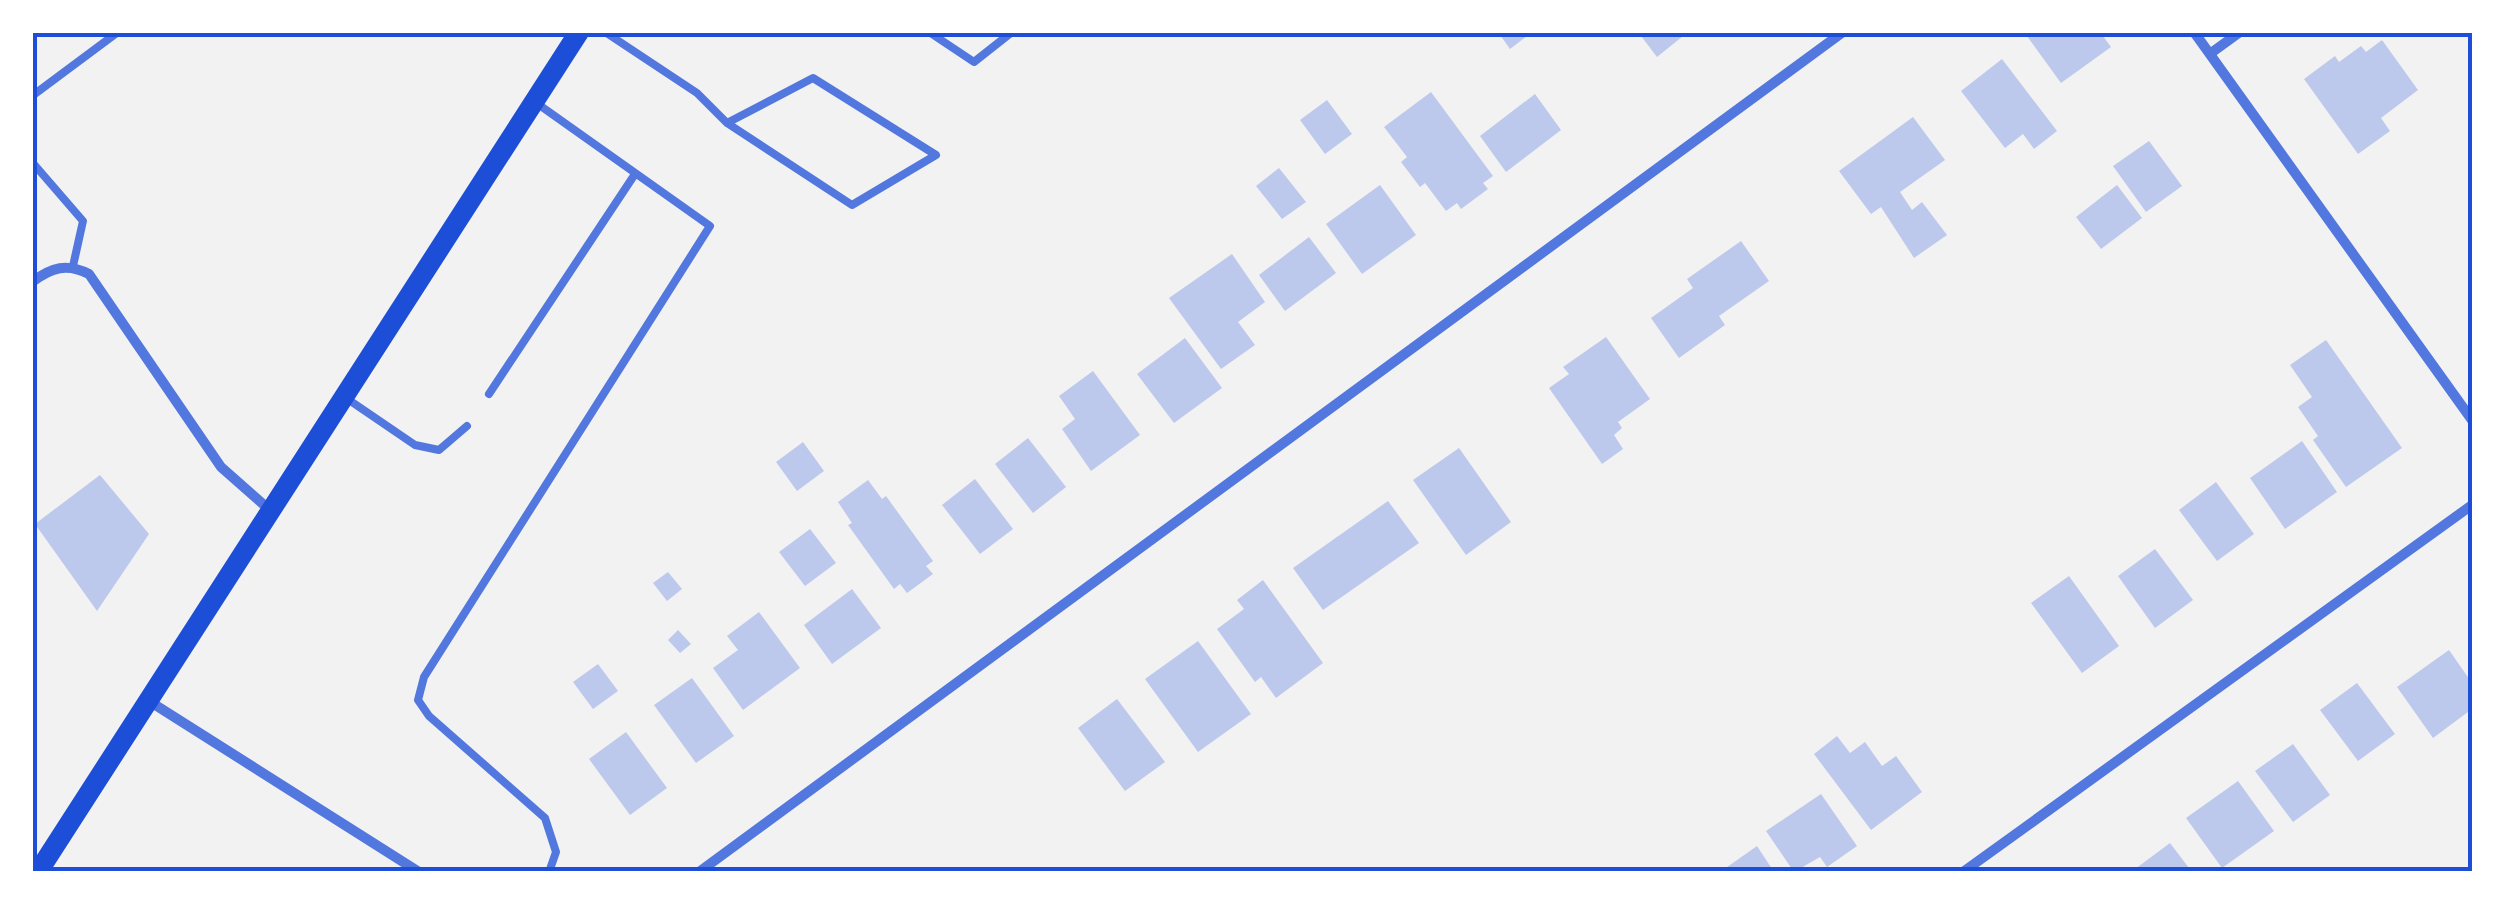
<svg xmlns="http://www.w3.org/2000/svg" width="2505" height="904" font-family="'PT Sans',sans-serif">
  <rect width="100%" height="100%" fill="#f2f2f2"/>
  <path fill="#bdc9ec" d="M1498,32H1532L1510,49Z
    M1638,32H1688L1657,57Z
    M2024,32H2100L2111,47L2061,83Z
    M2382,40L2418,90L2381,118L2390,131L2358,154L2304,79L2335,56L2339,62L2361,46L2366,52Z
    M2002,59L2057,131L2034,149L2023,134L2005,148L1961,91Z
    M1431,92L1493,176L1483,183L1488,189L1461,209L1457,203L1446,211L1425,183L1420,187L1401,162L1407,157L1384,127Z
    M1535,94L1561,130L1506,172L1480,136Z
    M1327,100L1352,134L1325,154L1300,120Z
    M1913,117L1945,160L1900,192L1912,210L1922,202L1947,235L1914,258L1881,207L1871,214L1839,171Z
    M2149,141L2182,186L2146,212L2113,166Z
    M1279,168L1306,202L1282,219L1256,186Z
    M1380,185L1416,235L1362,274L1326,224Z
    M2117,185L2142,218L2101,249L2076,217Z
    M1309,237L1336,273L1285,311L1259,275Z
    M1741,241L1769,281L1719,316L1725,325L1679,358L1651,318L1693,288L1687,279Z
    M1232,254L1265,302L1238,322L1255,345L1221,369L1169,298Z
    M1606,337L1650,399L1618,422L1622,428L1614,435L1623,449L1602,464L1549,388L1569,374L1563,367Z
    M1185,338L1222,388L1174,423L1137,374Z
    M2326,340L2402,448L2346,487L2313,440L2318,436L2298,407L2312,397L2290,365Z
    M1093,371L1140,435L1091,471L1062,429L1075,419L1059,396Z
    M1028,438L1066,487L1033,513L995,464Z
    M2302,441L2337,492L2285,529L2250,478Z
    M803,442L824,471L797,491L776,462Z
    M1459,448L1511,522L1466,555L1413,480Z
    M100,475L149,534L97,611L35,524Z
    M975,479L1013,529L980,554L942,505Z
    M868,480L882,499L886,496L933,561L926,566L933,574L907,593L900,584L894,589L848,525L852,523L838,502Z
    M2216,482L2254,534L2217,561L2179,510Z
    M1388,501L1419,543L1323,610L1293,568Z
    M810,529L836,563L805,586L779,552Z
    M2155,549L2193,600L2155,628L2118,576Z
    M668,572L682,589L667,601L653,583Z
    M2069,576L2119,646L2082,673L2031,603Z
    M1263,580L1323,663L1276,698L1261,677L1255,682L1217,629L1244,609L1237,600Z
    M852,589L881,628L832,664L804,625Z
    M759,612L800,668L743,710L713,668L738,650L727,636Z
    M678,630L691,644L680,653L668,640Z
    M1198,641L1251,714L1198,752L1145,679Z
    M2449,650L2472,683V709L2433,738L2397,687Z
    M598,664L618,691L593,709L573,682Z
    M692,678L734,736L696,763L654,705Z
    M2357,683L2395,734L2358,761L2320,710Z
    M1117,699L1165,762L1125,791L1078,728Z
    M626,732L667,788L630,815L589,759Z
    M1837,736L1850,753L1865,742L1882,766L1896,756L1922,792L1871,830L1814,754Z
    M2293,744L2330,795L2293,822L2255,771Z
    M2238,781L2274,831L2222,868L2186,818Z
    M1821,794L1857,846L1827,867L1820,857L1794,872L1766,831Z
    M2170,843L2192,872H2131Z
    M1757,846L1774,872H1720Z"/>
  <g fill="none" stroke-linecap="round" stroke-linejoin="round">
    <path stroke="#5277de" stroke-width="8" d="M605,32L697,93L727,123L852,205L936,155L813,78L727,123
      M929,32L974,62L1012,32
      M32,96L118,32
      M535,102L710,226L424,677L418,700L429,716L545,818L556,852L549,872
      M32,162L83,221L73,266
      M489,394L635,174
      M346,398L415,445L439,450L467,426"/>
    <path stroke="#5277de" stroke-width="10" d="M2194,32L2472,420
      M2211,53L2240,32
      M32,282C52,267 67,263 89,274L221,467L272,512
      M149,701L419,872
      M699,872L1843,32
      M1963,872L2472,505"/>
    <path stroke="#1d4ed8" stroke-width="20" d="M38,872L579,32"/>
  </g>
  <rect width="2505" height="904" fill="none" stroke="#ffffff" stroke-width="70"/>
  <rect x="35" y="35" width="2435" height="834" fill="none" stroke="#1d4ed8" stroke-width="4"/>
</svg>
